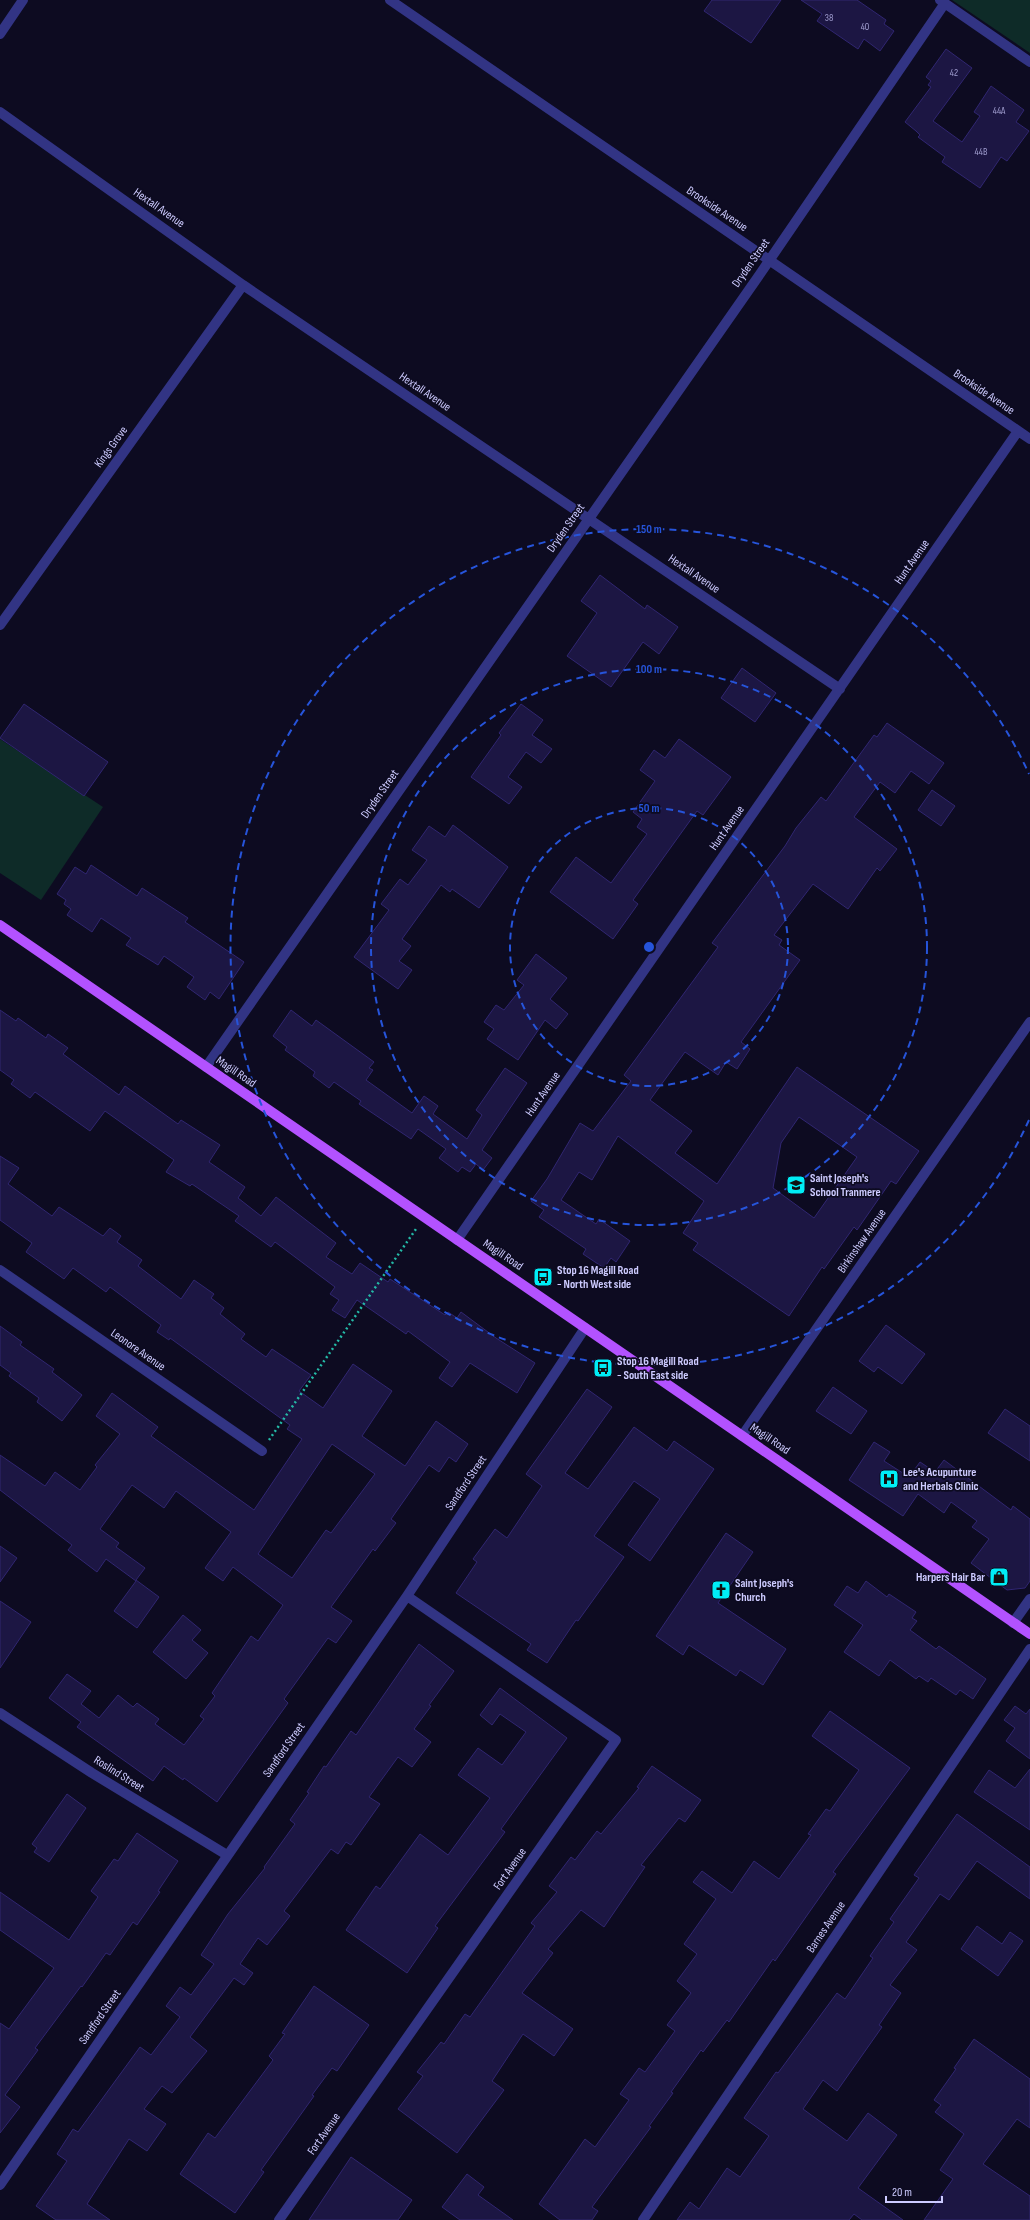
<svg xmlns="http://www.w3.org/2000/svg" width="1030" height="2220" font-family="'Sofia Sans Condensed',sans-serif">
  <rect width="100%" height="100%" fill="#0d0b21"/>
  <path fill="#0e2b28" d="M952,0H1030V53Z
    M0,739L103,807L41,900L0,873Z"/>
  <path fill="#1c1643" stroke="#302671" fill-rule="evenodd" d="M712,0H781L751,43L704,11Z
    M801,0H857L886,20L884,24L894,31L880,51L864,39L858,49L817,21L822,14Z
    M946,49L972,68L933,121L962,142L980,116L974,112L991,86L1024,110L1016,122L1029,131L1007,161L1001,157L980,188L942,162L945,157L918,137L920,135L916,131L905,122L931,87L928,85L931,81L926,77Z
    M600,575L645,609L647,605L678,627L659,654L643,642L611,687L567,656L597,613L581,601Z
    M742,668L776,693L755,722L721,698Z
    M24,704L108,762L84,796L0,738Z
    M521,704L543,720L532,735L552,749L541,763L526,752L508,777L522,787L509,804L471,777L501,735L499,733Z
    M887,723L944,763L929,784L911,771L895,793L880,782L854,817L897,849L880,871L877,868L848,909L813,884L774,935L782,940L779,945L800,960L741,1042L750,1049L737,1069L726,1062L718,1075L685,1052L650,1100L692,1131L675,1153L717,1184L797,1067L919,1151L896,1184L891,1181L857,1230L854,1227L824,1269L822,1267L789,1316L693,1250L698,1243L683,1233L704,1201L618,1136L592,1180L579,1172L561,1200L596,1224L599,1219L630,1241L616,1262L611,1258L604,1268L583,1254L586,1249L539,1217L544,1210L531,1201L547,1179L580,1123L593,1131L631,1081L624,1075L718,947L712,943L785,846L796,828L821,797L826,801L874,735L877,737ZM799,1117L857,1157L814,1218L773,1188L781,1143Z
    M679,739L731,777L703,815L697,811L633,900L638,904L613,939L550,892L576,857L611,883L647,834L637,827L642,819L633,812L655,781L640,770L654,750L665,758Z
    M932,790L955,806L941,826L918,810Z
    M453,825L508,867L479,908L452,889L450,892L441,885L402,939L411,946L399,961L412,970L398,989L354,957L389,910L381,904L400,879L408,885L427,860L412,850L429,826L445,837Z
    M91,865L137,896L142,888L188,918L185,922L244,962L219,999L210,992L205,1000L187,987L194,977L164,956L158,965L126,945L131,938L101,918L92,932L67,915L71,909L64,904L66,900L57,894L75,867L86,874Z
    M536,954L567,978L550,999L568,1014L556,1029L545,1020L518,1060L487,1039L494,1029L484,1022L496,1005L504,1010L524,985L517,980Z
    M0,1010L16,1021L18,1018L46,1038L48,1034L68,1048L63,1054L119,1095L125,1086L178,1124L181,1120L220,1145L209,1162L245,1187L238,1198L261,1216L276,1197L336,1243L326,1257L352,1274L360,1263L388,1282L390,1279L445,1315L448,1312L457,1318L461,1312L496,1338L535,1363L517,1393L470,1363L452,1387L439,1378L450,1362L408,1331L406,1334L357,1300L345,1318L332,1310L339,1300L330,1294L335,1287L275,1242L271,1247L235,1221L239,1216L192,1184L190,1186L166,1172L174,1160L105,1111L90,1131L35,1092L30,1098L11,1084L14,1080L0,1070Z
    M291,1010L312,1026L316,1020L374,1062L369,1068L373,1070L366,1080L412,1113L424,1096L438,1106L433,1114L467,1139L482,1115L476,1110L505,1068L527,1083L482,1150L492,1158L483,1170L476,1164L470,1172L462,1167L458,1172L439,1158L446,1149L418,1129L411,1139L359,1104L361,1101L334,1082L329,1088L313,1076L315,1072L285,1050L287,1047L273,1036Z
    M0,1156L19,1168L8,1184L52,1216L59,1207L103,1236L110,1228L121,1236L117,1242L142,1260L138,1266L181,1299L194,1280L214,1294L211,1298L224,1308L220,1314L245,1334L241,1339L266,1357L272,1349L311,1375L299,1391L323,1408L353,1364L392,1391L362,1436L405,1466L436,1421L468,1444L456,1462L449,1457L439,1472L429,1465L391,1519L396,1523L375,1551L373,1549L331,1607L352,1621L336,1643L328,1638L284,1699L288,1703L217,1802L184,1778L183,1780L164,1766L153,1781L77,1727L81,1722L49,1698L67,1674L91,1691L81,1704L99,1718L118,1695L133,1707L137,1703L159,1719L155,1724L184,1745L204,1719L200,1716L215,1696L212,1693L251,1636L258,1641L283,1605L233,1567L223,1581L205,1568L231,1532L176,1491L164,1508L132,1485L100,1529L119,1543L116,1547L145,1568L136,1580L159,1597L137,1628L114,1611L136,1581L106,1559L97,1572L68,1550L72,1545L0,1490V1455L45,1486L55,1472L80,1490L97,1467L95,1465L120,1434L96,1416L112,1393L158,1427L151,1436L254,1510L302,1439L287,1429L290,1425L170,1338L169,1340L157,1332L161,1325L110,1287L106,1292L73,1268L64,1279L26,1252L32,1243L0,1220ZM332,1444L375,1474L331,1533L326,1530L292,1578L258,1554Z
    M886,1325L925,1354L902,1384L878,1367L874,1372L859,1361Z
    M0,1326L22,1342L20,1345L54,1369L52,1372L82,1395L62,1421L37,1402L39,1398L9,1376L11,1373L0,1365Z
    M833,1387L867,1411L851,1434L816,1411Z
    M587,1389L612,1407L565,1473L588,1489L634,1427L667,1451L674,1441L714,1469L650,1561L628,1545L660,1499L634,1481L594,1536L624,1557L578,1621L576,1620L547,1663L527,1650L531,1644L456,1593L477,1562L473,1559L495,1529L507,1538L542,1486L526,1474Z
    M1005,1409L1030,1426V1461L988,1433Z
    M874,1442L890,1452L884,1461L909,1477L920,1462L935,1472L944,1460L1011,1510L1013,1506L1030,1519V1581L1025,1588L1007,1590L971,1563L989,1539L972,1527L977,1521L951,1502L944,1513L918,1494L903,1516L849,1480Z
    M726,1533L753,1552L718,1603L786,1649L763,1685L740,1670L736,1676L689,1645L683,1655L656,1636Z
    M0,1546L17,1558L0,1582Z
    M866,1581L887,1597L889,1594L916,1612L912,1618L917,1621L910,1630L936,1649L939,1646L986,1679L973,1699L960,1690L956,1695L931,1678L928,1682L919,1676L916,1679L890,1660L879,1676L844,1652L863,1625L834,1605L847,1586L858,1593Z
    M0,1601L31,1622L0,1668Z
    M183,1615L201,1630L192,1640L208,1653L186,1679L153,1652Z
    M419,1644L454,1671L429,1705L431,1706L414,1729L431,1742L412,1767L398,1757L369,1797L380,1804L351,1845L346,1842L338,1854L331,1849L284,1911L290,1916L267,1945L258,1938L240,1964L253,1973L244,1985L234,1978L190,2037L207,2051L172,2093L162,2086L144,2109L166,2124L147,2151L129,2139L87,2204L110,2220H56L36,2206L67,2161L57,2154L73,2129L78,2132L140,2047L151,2055L180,2017L166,2006L180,1987L191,1995L214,1964L201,1955L228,1914L265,1868L264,1867L295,1824L290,1820L309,1793L307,1792L324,1766L326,1767L351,1731L356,1735Z
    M500,1688L567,1738L501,1829L505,1832L435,1926L438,1928L407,1973L346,1930L376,1886L380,1889L420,1834L448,1855L490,1798L458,1775L478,1748L502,1765L526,1732L500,1714L492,1725L480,1715Z
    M1015,1706L1026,1714L1030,1709V1759L1006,1741L1015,1728L1004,1720Z
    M830,1711L910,1768L833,1872L836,1874L775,1961L773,1959L729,2022L727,2020L703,2052L701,2050L671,2092L673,2093L649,2126L651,2127L592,2207L598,2211L592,2220H560L539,2204L585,2139L595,2147L629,2100L620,2094L639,2068L645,2072L675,2031L667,2025L691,1993L677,1981L697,1954L684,1944L716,1899L693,1882L702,1871L732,1893L754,1861L779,1879L811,1835L808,1834L826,1809L830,1811L859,1770L812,1736Z
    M652,1766L701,1800L685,1822L679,1818L641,1865L645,1867L604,1927L581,1910L548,1949L553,1953L522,1993L573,2029L554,2056L523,2034L492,2081L504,2090L457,2153L398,2109L423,2076L417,2072L441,2042L444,2044L465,2014L470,2017L535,1926L531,1923L557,1892L549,1886L571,1857L575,1860L597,1831L601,1834L639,1788L637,1787Z
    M1030,1769V1830L974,1792L989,1770L1015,1788Z
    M67,1794L86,1808L49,1862L34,1852L37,1848L32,1844Z
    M957,1814L1030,1867V1899L977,1861L949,1900L940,1894L906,1942L917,1950L890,1985L901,1993L879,2025L882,2027L837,2091L823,2080L803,2109L847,2141L868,2113L897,2135L858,2188L903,2220H862L854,2214L849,2220H677L690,2202L699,2209L727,2168L740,2177L769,2136L744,2118L776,2072L778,2073L837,1993L845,1999L873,1958L870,1956L894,1922L890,1919L919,1878L914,1875Z
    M137,1833L178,1861L158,1891L160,1892L137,1925L133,1922L110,1955L106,1953L82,1987L81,1986L35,2048L38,2050L5,2095L20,2107L0,2133V2023L9,2029L54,1968L0,1930V1892L69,1940L98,1897L91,1891L114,1859L118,1861Z
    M977,1926L1002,1944L1010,1932L1023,1941L998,1976L961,1949Z
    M314,1986L369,2025L337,2071L332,2068L312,2095L314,2096L261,2170L264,2172L235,2213L180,2174L208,2133L215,2138L273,2060L269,2056L285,2034L282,2033Z
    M974,2039L1030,2079V2128L1017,2119L983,2164L1030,2196V2220H924L953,2179L940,2170L964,2134L935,2112L941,2105L934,2100L956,2069L954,2068Z
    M351,2157L412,2200L398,2220H309Z
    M467,2174L484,2187L478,2195L513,2220H460L442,2207Z"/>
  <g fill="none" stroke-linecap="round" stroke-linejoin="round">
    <path stroke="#24baa7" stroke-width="2.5" stroke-dasharray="2 3" stroke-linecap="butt" d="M269,1440L416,1229"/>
    <path stroke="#323484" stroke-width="10" d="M390,0L1030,439
      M940,0L1030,62
      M0,34L23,0
      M0,112L243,285L840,689
      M0,625L243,285
      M206,1067L760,274L945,3
      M457,1240L1018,431
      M0,1270L262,1451
      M742,1436L1030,1022
      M1013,1623L1030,1599
      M0,1713L92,1773L227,1855
      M0,2185L407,1596L585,1328
      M279,2220L616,1740L407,1596
      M643,2220L1030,1649"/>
    <path stroke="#b352ff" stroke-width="10" d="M0,925L1030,1634"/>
  </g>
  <g fill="none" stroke="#2654da" stroke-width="2" stroke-dasharray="7 5">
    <circle cx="649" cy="947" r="139"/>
    <circle cx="649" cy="947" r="278"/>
    <path d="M1029 1120A418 418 0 1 1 1029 774"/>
  </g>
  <defs>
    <g id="school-square" transform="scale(1)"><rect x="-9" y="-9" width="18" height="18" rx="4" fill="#00edf6" stroke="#0d0b21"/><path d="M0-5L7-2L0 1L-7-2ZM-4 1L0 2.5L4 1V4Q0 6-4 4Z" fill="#111"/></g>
    <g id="bus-square" transform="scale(1)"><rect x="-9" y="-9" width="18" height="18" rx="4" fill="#00edf6" stroke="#0d0b21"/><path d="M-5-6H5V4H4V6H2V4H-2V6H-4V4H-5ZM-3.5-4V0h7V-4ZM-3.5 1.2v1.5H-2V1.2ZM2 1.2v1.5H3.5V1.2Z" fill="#111"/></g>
    <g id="hospital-square" transform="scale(1)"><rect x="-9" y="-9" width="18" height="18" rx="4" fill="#00edf6" stroke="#0d0b21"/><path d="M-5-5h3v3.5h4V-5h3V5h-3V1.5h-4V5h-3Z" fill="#111"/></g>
    <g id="shop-square" transform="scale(1)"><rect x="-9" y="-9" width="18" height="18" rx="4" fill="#00edf6" stroke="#0d0b21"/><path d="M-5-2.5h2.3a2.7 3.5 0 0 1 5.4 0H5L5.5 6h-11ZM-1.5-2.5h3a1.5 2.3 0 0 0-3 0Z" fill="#111"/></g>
    <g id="church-square" transform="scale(1)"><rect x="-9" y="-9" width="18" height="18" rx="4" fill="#00edf6" stroke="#0d0b21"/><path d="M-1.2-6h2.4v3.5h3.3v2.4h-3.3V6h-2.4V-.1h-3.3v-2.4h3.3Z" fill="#111"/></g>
  </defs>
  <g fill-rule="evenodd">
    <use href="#school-square" x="796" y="1185"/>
    <use href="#bus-square" x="543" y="1277"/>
    <use href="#bus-square" x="603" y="1368"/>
    <use href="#hospital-square" x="889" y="1479"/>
    <use href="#shop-square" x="999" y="1577"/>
    <use href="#church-square" x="721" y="1590"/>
  </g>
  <g text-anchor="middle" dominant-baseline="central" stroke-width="3.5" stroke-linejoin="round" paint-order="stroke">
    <g font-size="10" fill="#a19ed0">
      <text x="829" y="18">38</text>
      <text x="865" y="27">40</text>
      <text x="954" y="73">42</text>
      <text x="999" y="111">44A</text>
      <text x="981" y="152">44B</text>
    </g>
    <g font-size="12" fill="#cdcbff" stroke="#0d0b21">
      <text transform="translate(159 208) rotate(35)">Hextall Avenue</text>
      <text transform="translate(717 209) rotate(34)">Brookside Avenue</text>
      <text transform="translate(751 263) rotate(-55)">Dryden Street</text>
      <text transform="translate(425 392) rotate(34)">Hextall Avenue</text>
      <text transform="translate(984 392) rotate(34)">Brookside Avenue</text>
      <text transform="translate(111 447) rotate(-54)">Kings Grove</text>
      <text transform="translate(566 528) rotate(-55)">Dryden Street</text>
      <text transform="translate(912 562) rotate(-55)">Hunt Avenue</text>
      <text transform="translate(694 574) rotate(34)">Hextall Avenue</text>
      <text transform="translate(380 794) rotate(-55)">Dryden Street</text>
      <text transform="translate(727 828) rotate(-55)">Hunt Avenue</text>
      <text transform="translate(236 1072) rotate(34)">Magill Road</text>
      <text transform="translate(543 1094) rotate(-55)">Hunt Avenue</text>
      <text transform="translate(862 1241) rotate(-55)">Birkinshaw Avenue</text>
      <text transform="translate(503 1255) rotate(34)">Magill Road</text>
      <text transform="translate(138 1350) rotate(35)">Leonore Avenue</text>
      <text transform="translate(770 1439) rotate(34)">Magill Road</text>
      <text transform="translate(466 1483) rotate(-56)">Sandford Street</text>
      <text transform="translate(284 1750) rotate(-55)">Sandford Street</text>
      <text transform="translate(119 1774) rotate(32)">Roslind Street</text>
      <text transform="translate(510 1869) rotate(-55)">Fort Avenue</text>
      <text transform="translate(826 1927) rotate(-56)">Barnes Avenue</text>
      <text transform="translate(100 2017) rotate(-55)">Sandford Street</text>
      <text transform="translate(324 2134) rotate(-55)">Fort Avenue</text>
    </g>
    <g font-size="12" font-weight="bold" fill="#cdcbff" stroke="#0d0b21" text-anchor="start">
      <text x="810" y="1178">Saint Joseph's<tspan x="810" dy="14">School Tranmere</tspan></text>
      <text x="557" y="1270">Stop 16 Magill Road<tspan x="557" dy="14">- North West side</tspan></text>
      <text x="617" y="1361">Stop 16 Magill Road<tspan x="617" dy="14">- South East side</tspan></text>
      <text x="903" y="1472">Lee's Acupunture<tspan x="903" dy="14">and Herbals Clinic</tspan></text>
      <text x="985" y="1577" text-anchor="end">Harpers Hair Bar</text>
      <text x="735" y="1583">Saint Joseph's<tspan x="735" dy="14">Church</tspan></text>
    </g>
  </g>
  <circle cx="649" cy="947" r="6" fill="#2654da" stroke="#0d0b21" stroke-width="2"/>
  <g font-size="12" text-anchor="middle" font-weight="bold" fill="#2654da" stroke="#0d0b21" stroke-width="3.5" stroke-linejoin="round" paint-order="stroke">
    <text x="649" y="533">150 m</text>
    <text x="649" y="673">100 m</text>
    <text x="649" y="812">50 m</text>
  </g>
  <path d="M886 2196v6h56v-6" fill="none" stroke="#cdcbff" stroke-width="2"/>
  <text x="892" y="2196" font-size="12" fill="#cdcbff" stroke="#0d0b21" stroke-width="3" paint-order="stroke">20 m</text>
</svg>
